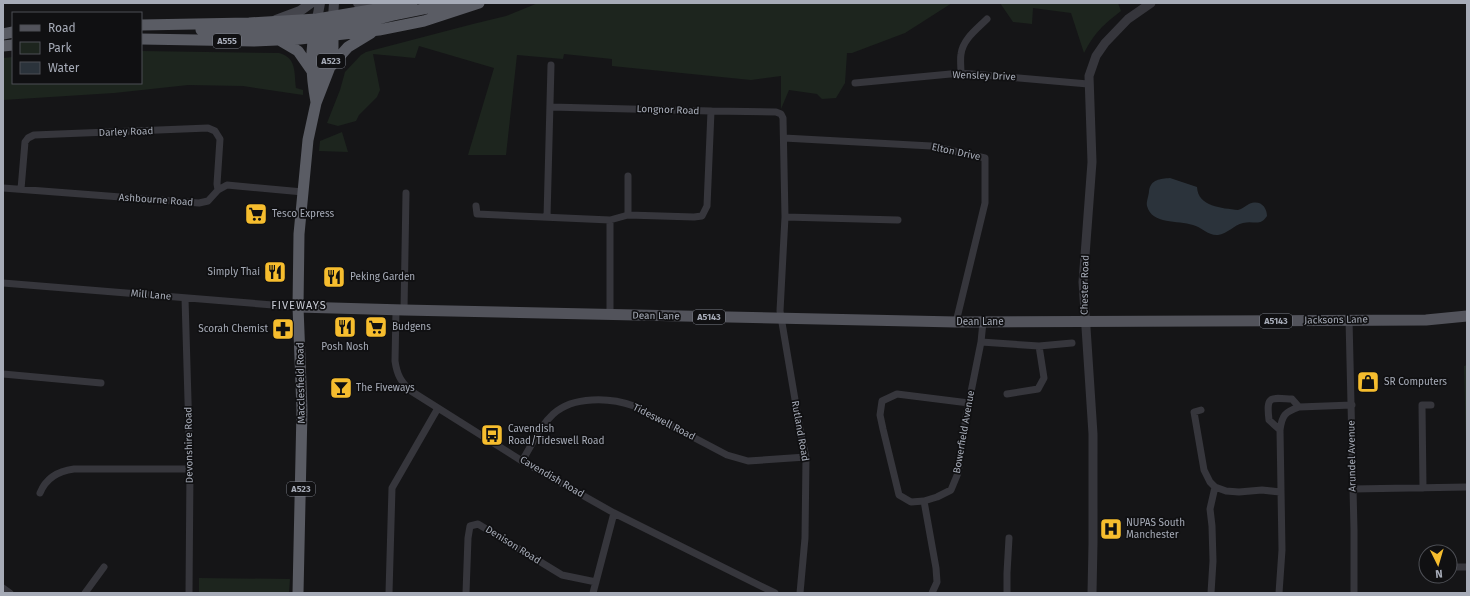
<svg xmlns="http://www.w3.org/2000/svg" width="1470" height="596" font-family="'Fira Sans',sans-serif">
  <rect width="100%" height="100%" fill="#151517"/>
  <path fill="#1d251e" d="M538,3H952L905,33L852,53H847L845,83L836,98L822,99L817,94L789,90L781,109V76L751,80L612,66V59L564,54L563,59L517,55L506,155H468L494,68L419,46L415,58L373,54L380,90L377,97L359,115L356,121L338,126L327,123L340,90L345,72L361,55L366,52L473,24L506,16Z
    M1000,3H1118L1121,11C1103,25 1095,32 1084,53L1071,13L1033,8L1032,24L1013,22Z
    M141,51L279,53C297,58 294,72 296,88L303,90V95L243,86L188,85L114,93L3,100V58L13,57V83H141Z
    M342,132L348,152L319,151L320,141Z
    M1467,365V441H1466L1464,366Z
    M199,578L290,579L289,593H199Z"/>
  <path fill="#2b333b" d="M1170,178L1197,187C1198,207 1222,208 1238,210C1242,209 1245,206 1249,204C1260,199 1267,207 1267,216C1260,227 1254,220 1243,223C1234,225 1227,234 1218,235C1209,236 1201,227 1193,225C1178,220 1152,225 1147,206C1146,202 1149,195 1149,191C1151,179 1160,179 1170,178Z"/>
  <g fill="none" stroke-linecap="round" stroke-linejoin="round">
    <path stroke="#36363c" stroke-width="7" d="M961,73C961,67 960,60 961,54C963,39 977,29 987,19
      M855,83L961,73L1088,84
      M550,107L711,111L776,112L781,114L783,118L785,217L780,311L801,435L806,457L805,538L800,593
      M784,138L931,146L985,158V203L956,322
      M3,188L199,203L208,201L218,190L227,185L303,192
      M21,189L25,142L28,138L34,135L208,128L215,131L220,139L217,184L218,190
      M476,206L477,214L610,220L628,215L694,217L702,216L707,206L711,111
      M628,215V176
      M547,217L551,65
      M785,217L898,220
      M610,220V315
      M3,283L298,307
      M185,298L190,469L189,593
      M396,310L395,361C397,375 401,382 411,391L522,461L614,513L775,593
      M404,310L406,193
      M1349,319L1354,530V593
      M981,342L1039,346L1072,343
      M3,374L101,383
      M1007,394L1038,389L1044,378L1039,346
      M1201,410L1194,412L1204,470L1210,482L1215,487L1226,491L1239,492L1262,490L1280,492
      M1280,430C1282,415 1285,412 1299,407
      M522,461C542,428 549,402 592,400C607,399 620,401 634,406L727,455L748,461L806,457
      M1423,488L1422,405H1431
      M1353,489L1467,487
      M40,493C46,478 58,471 74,469H190
      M924,501L911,502L899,495L883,429L880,415L882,401L897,394L969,403
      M1450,567H1467
      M3,588L10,593
      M85,593L104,567
      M389,593L392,488L438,408
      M466,593L468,538L470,526L478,524L562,575L596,582
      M593,593L614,513
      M932,593L937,582L936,568L924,501L937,497L951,490L958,473L966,417L981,342L983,322
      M1007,593V573L1009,538
      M1211,593L1213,561L1212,526L1210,509L1215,487
      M1279,593L1282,550L1280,430L1269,420C1266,395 1270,398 1292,399L1299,407L1352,405"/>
    <path stroke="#36363c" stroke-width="9" d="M1092,593L1093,543V434L1083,282L1092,162L1089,76L1096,56L1105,43L1128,19L1151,3"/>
    <path stroke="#44454c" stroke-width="10" d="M358,3L375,9
      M333,17L334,3
      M317,19L320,3
      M276,20L300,11L311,3"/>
    <path stroke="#52535b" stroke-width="11" d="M298,307L404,310L956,322L1426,320L1467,316"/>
    <path stroke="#5a5c64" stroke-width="11" d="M326,24C348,28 372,20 394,15C416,10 438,6 461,3
      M141,25L249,23L317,19L412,3
      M201,30C222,32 244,32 266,31C280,31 319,24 330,30L334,35
      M315,32C309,55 312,80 316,102
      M3,34L13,32
      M141,39L254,41L300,39L379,30L424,21L479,3
      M281,41L298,51L312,71
      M3,46L13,45
      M331,66L348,47L371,33
      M318,86L324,30
      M298,593L302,410L298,307L299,234L308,140L316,103L330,67L333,48V17"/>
  </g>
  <defs>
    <g id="supermarket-square" transform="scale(1.15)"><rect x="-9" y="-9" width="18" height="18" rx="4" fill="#f6bd2e" stroke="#101012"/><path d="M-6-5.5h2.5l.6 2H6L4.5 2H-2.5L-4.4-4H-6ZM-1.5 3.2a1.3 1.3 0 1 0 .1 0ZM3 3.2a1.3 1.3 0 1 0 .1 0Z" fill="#111"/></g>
    <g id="restaurant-square" transform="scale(1.15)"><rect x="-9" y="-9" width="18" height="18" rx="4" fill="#f6bd2e" stroke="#101012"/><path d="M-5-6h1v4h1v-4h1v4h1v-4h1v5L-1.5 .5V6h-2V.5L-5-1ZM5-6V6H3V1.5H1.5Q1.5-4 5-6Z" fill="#111"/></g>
    <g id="pharmacy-square" transform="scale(1.15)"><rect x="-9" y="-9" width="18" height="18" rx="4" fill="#f6bd2e" stroke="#101012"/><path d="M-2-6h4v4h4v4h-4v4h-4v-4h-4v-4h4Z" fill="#111"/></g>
    <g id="shop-square" transform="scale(1.15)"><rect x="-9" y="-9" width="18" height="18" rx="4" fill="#f6bd2e" stroke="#101012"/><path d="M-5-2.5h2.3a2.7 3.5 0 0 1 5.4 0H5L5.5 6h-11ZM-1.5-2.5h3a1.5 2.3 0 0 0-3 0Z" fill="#111"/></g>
    <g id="bar-square" transform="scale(1.15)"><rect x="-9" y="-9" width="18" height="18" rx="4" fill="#f6bd2e" stroke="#101012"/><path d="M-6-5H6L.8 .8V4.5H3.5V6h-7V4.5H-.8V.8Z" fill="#111"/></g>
    <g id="bus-square" transform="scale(1.15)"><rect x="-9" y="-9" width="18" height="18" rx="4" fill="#f6bd2e" stroke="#101012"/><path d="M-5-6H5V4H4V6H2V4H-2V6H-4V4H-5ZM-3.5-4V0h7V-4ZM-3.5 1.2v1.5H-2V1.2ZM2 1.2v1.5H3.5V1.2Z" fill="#111"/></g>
    <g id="hospital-square" transform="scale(1.15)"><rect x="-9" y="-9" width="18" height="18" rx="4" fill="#f6bd2e" stroke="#101012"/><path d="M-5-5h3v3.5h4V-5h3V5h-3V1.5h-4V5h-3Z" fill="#111"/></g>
  </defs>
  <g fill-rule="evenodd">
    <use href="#supermarket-square" x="256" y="214"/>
    <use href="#restaurant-square" x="275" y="272"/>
    <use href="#restaurant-square" x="334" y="277"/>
    <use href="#restaurant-square" x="345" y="327"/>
    <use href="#supermarket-square" x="376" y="327"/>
    <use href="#pharmacy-square" x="283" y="329"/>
    <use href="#shop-square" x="1368" y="382"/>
    <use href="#bar-square" x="341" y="388"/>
    <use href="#bus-square" x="492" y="435"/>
    <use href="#hospital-square" x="1111" y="529"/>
  </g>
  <g text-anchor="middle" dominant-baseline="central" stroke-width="3.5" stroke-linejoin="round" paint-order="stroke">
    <g fill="#101012" stroke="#797c86" stroke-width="1">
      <rect x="213" y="34" width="28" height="14" rx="3"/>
      <rect x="317" y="54" width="28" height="14" rx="3"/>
      <rect x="693" y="310" width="32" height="14" rx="3"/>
      <rect x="1260" y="314" width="32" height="14" rx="3"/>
      <rect x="287" y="482" width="28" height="14" rx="3"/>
    </g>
    <g font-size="9" font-weight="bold" fill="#a6abb7">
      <text x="227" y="41">A555</text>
      <text x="331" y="61">A523</text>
      <text x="709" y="317">A5143</text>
      <text x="1276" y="321">A5143</text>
      <text x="301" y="489">A523</text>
    </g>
    <g font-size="10" fill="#a6abb7" stroke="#101012">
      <text transform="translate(984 76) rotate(2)">Wensley Drive</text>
      <text transform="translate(668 110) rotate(2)">Longnor Road</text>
      <text transform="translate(126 132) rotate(-2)">Darley Road</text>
      <text transform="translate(956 152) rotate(12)">Elton Drive</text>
      <text transform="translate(156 200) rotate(4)">Ashbourne Road</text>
      <text transform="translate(1085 285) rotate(-89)">Chester Road</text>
      <text transform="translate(151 295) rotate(5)">Mill Lane</text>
      <text transform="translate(656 316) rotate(1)">Dean Lane</text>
      <text transform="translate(1336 320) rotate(-1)">Jacksons Lane</text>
      <text x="980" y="322">Dean Lane</text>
      <text transform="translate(301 383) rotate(-91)">Macclesfield Road</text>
      <text transform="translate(664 422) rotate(27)">Tideswell Road</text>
      <text transform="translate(800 431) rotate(80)">Rutland Road</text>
      <text transform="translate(964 432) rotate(-80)">Bowerfield Avenue</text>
      <text transform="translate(189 445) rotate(-91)">Devonshire Road</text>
      <text transform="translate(1352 456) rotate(-91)">Arundel Avenue</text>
      <text transform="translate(552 477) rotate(30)">Cavendish Road</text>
      <text transform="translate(513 545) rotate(32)">Denison Road</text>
    </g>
    <g font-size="10" fill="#a6abb7" stroke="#101012" text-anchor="start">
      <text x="272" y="214">Tesco Express</text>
      <text x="260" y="272" text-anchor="end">Simply Thai</text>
      <text x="350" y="277">Peking Garden</text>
      <text x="392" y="327">Budgens</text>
      <text x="268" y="329" text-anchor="end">Scorah Chemist</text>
      <text x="345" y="347" text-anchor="middle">Posh Nosh</text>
      <text x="1384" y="382">SR Computers</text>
      <text x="356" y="388">The Fiveways</text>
      <text x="508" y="429">Cavendish<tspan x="508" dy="12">Road/Tideswell Road</tspan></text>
      <text x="1126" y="523">NUPAS South<tspan x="1126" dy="12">Manchester</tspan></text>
    </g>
    <g font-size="11" letter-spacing="1" fill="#c7cad3" stroke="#101012">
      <text x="299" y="305">FIVEWAYS</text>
    </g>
  </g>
  <rect width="1470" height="596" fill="none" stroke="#a6abb7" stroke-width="8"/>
  <rect x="12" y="12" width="130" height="72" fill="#101012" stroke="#4c4e54"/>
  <rect x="20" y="25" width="20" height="6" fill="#52535b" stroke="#4c4e54"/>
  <text x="48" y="32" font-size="12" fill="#a6abb7">Road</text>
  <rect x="20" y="42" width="20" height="12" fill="#1d251e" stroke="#4c4e54"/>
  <text x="48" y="52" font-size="12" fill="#a6abb7">Park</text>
  <rect x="20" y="62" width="20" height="12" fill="#2b333b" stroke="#4c4e54"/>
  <text x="48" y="72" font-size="12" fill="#a6abb7">Water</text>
  <g transform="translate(1438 564) rotate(175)"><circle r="19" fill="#101012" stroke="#4c4e54"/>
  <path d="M0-3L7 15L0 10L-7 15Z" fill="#f6bd2e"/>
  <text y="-6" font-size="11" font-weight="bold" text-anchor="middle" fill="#a6abb7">N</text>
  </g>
</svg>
